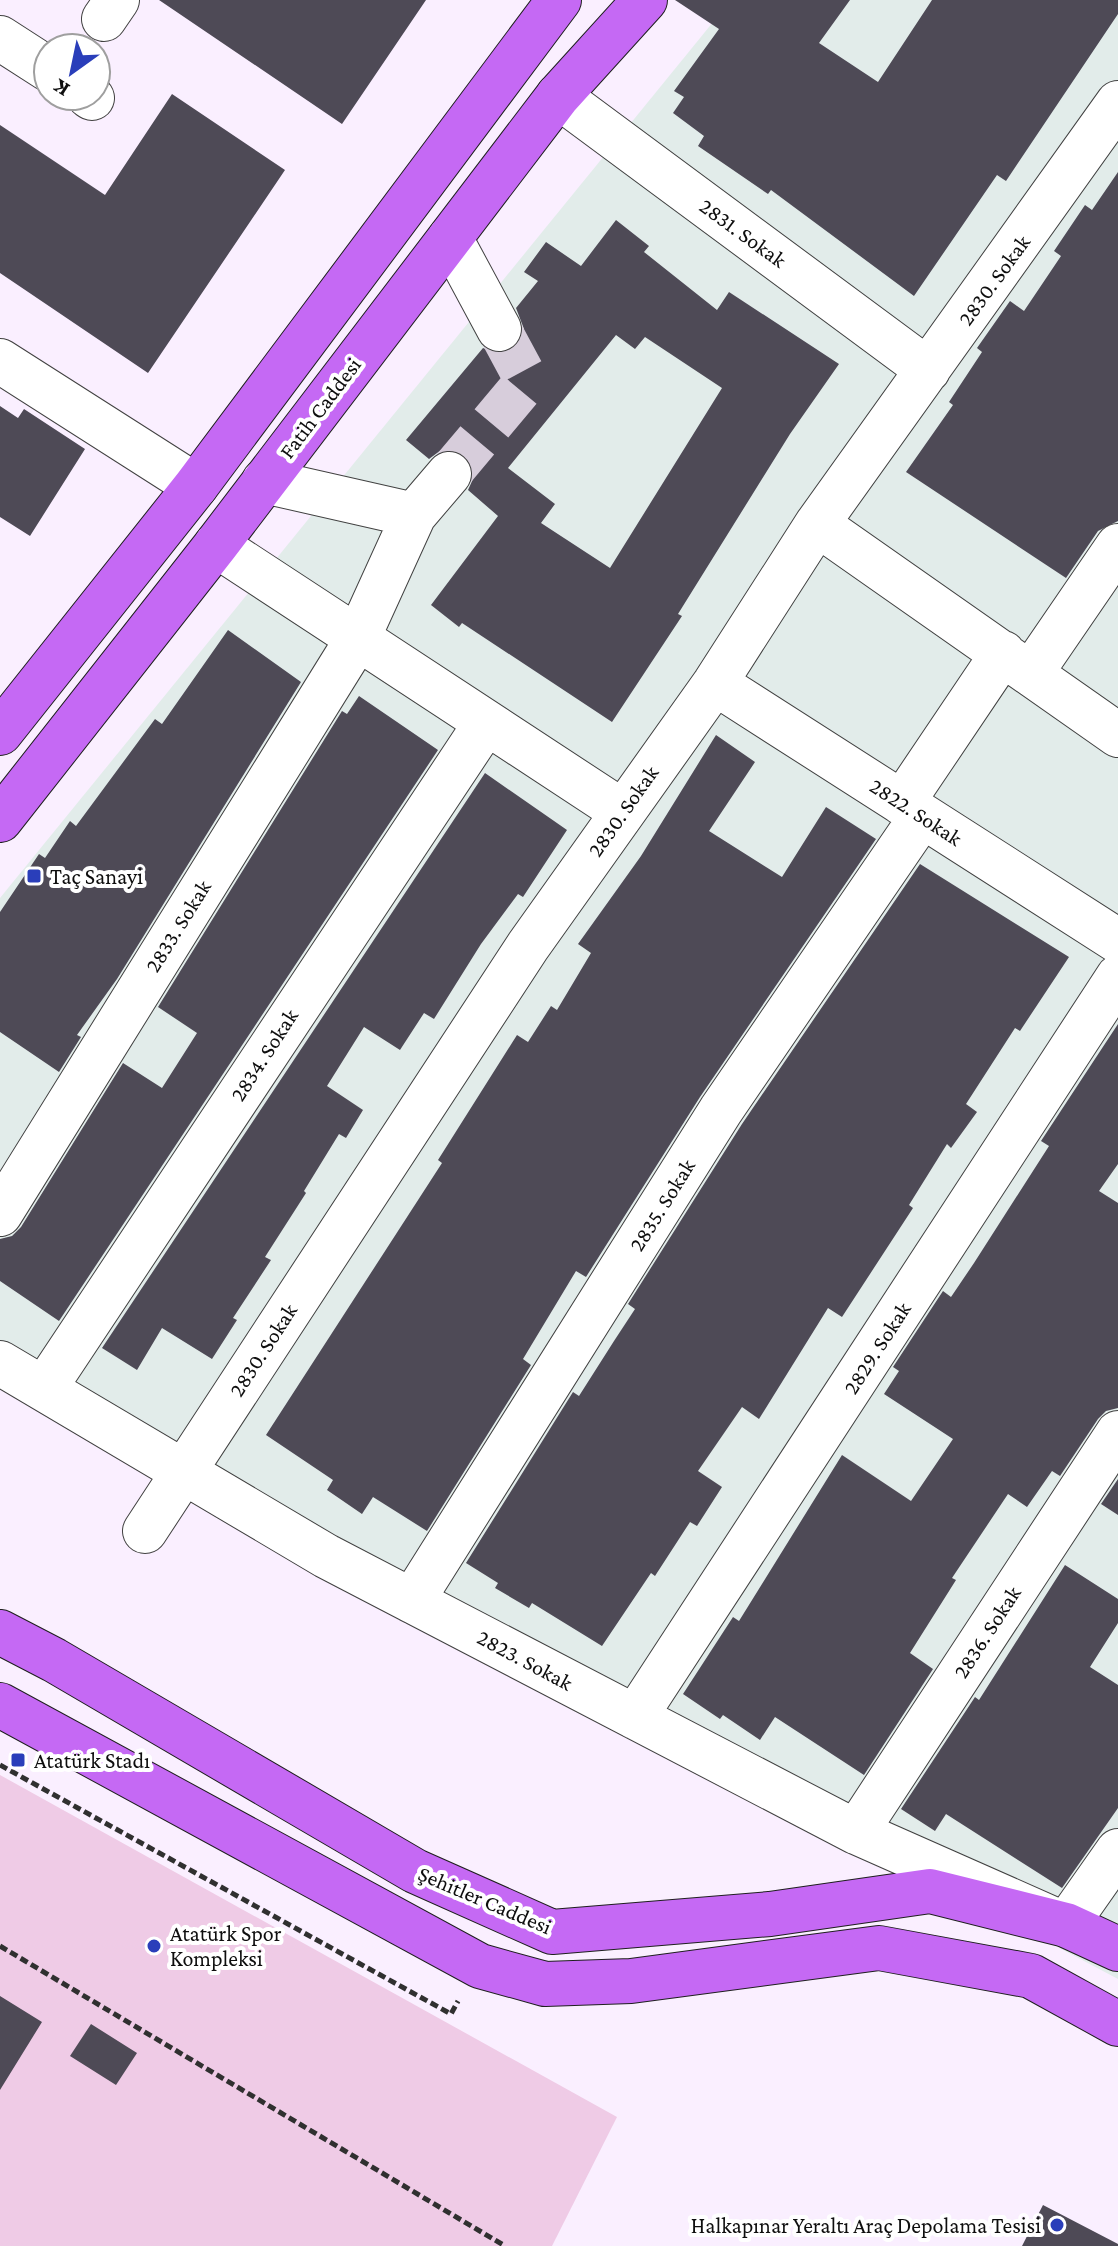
<svg xmlns="http://www.w3.org/2000/svg" width="1118" height="2246" font-family="'Crimson Pro',serif">
  <rect width="100%" height="100%" fill="#faefff"/>
  <path fill="#e2ecea" d="M731,0H1118V1979L0,1387V898Z"/>
  <path fill="#efcbe6" d="M0,1775L617,2117L552,2246H0Z"/>
  <path fill="#4e4a56" fill-rule="evenodd" d="M159,0H426L342,124Z
    M675,0H850L819,43L878,82L932,0H1118V14L1006,181L997,175L914,296L771,190L768,194L698,146L704,136L673,113L684,97L674,91L719,29Z
    M172,94L285,170L148,373L0,273V125L105,195Z
    M1118,172V521L1098,531L1066,578L906,472L953,405L949,402L982,352L977,348L1010,301L1024,311L1061,256L1054,251L1085,205L1092,210Z
    M616,220L649,246L644,252L717,310L729,292L839,364L790,434L678,614L682,616L612,722L462,623L459,627L431,605L498,516L468,490L473,479V466L465,455L454,450H441L429,459L406,440L483,348L499,354L511,351L520,343L524,329L516,308L538,281L524,272L546,242L581,266ZM616,335L635,349L645,337L722,388L610,568L541,523L555,504L508,468Z
    M0,406L18,418L24,409L85,449L30,536L0,517Z
    M228,630L301,682L117,979L77,1035L81,1037L59,1072L0,1032V912L39,854L45,858L70,821L76,826L155,719L162,724Z
    M359,696L438,750L59,1321L0,1281V1239L12,1236L21,1227L123,1063L162,1088L197,1033L158,1007L342,711L347,714Z
    M716,735L755,762L709,831L782,877L826,807L876,839L700,1097L586,1277L576,1271L523,1359L531,1365L427,1531L373,1497L362,1514L327,1490L333,1480L266,1435L442,1163L438,1160L517,1035L528,1042L551,1006L557,1010L591,953L578,944L641,856Z
    M485,773L567,830L523,897L518,894L481,944L434,1019L424,1013L400,1050L364,1027L327,1086L363,1110L346,1138L339,1134L304,1191L306,1193L265,1257L271,1260L233,1318L237,1320L212,1359L162,1328L137,1370L102,1348Z
    M920,864L1069,957L1020,1031L1015,1028L966,1104L977,1112L951,1148L947,1144L909,1205L913,1208L842,1317L828,1308L759,1419L742,1407L698,1471L722,1487L697,1526L690,1522L655,1576L651,1573L602,1646L532,1603L529,1608L495,1588L498,1583L466,1563L573,1392L579,1396L614,1341L635,1309L628,1304L742,1124Z
    M1118,1024V1164L1099,1191L1118,1203V1408L1106,1411L1098,1419L1060,1476L1052,1471L1027,1507L1008,1494L952,1578L956,1580L910,1653L933,1669L864,1775L775,1717L760,1740L723,1715L720,1719L683,1694L733,1617L739,1621L842,1455L911,1501L953,1439L884,1394L899,1371L893,1367L943,1291L951,1297L974,1263L1049,1146L1041,1141Z
    M1118,1479V1515L1101,1504Z
    M1065,1565L1118,1599V1623L1090,1667L1118,1685V1808L1062,1888L946,1814L935,1831L901,1809L975,1697L979,1700Z
    M0,1996L42,2022L0,2090Z
    M91,2024L137,2053L116,2085L70,2056Z
    M1043,2205L1118,2244V2246H1022Z"/>
  <g fill="none" stroke-linecap="round" stroke-linejoin="round">
    <path stroke="#d7cddb" stroke-width="44" stroke-dasharray="44 22" stroke-linecap="butt" d="M449,474L527,381L499,329"/>
    <g stroke="#414141" stroke-width="46">
      <path id="minor" d="M104,19L117,0
        M0,38L48,69
        M89,96L92,98
        M558,96L928,370
        M450,238L499,329
        M0,361L196,486
        M264,481L414,515L449,474
        M817,524L1118,735
        M216,545L623,812
        M1031,673L1118,546
        M715,683L1118,941
        M902,803L1003,653
        M0,1214L358,638L414,515
        M0,1363L326,1556L856,1832L1066,1925L1118,1851
        M44,1389L486,723
        M145,1531L528,946L715,683L817,524L1118,103
        M412,1601L721,1110L922,816
        M635,1717L1118,977
        M856,1832L1118,1433"/>
    </g>
    <g stroke="#1f1f1f" stroke-width="46">
      <path id="major" d="M0,733L196,486L559,0
        M0,820L216,545L558,96L645,0
        M0,1632L54,1660L415,1871L552,1932L770,1914L930,1891L1066,1925L1118,1949
        M0,1705L480,1966L545,1984L631,1981L879,1948L1031,1976L1118,2024"/>
    </g>
    <path stroke="#303030" stroke-width="5" stroke-dasharray="8 4" stroke-linecap="butt" d="M0,1765L451,2014L458,2001
      M0,1946L505,2246"/>
    <use href="#minor" stroke="#fff" stroke-width="44"/>
    <use href="#major" stroke="#c569f4" stroke-width="44"/>
  </g>
  <g fill="#2a3eba" stroke="#fff" stroke-width="3">
    <rect x="26" y="868" width="16" height="16" rx="4"/>
    <rect x="10" y="1752" width="16" height="16" rx="4"/>
    <circle cx="154" cy="1946" r="8"/>
    <circle cx="1057" cy="2225" r="8"/>
  </g>
  <g text-anchor="middle" dominant-baseline="central" stroke-width="8" stroke-linejoin="round" paint-order="stroke">
    <g font-size="22" fill="#0e0e0e" stroke="#fff">
      <text transform="translate(743 233) rotate(36)">2831. Sokak</text>
      <text transform="translate(994 280) rotate(-54)">2830. Sokak</text>
      <text transform="translate(320 408) rotate(-53)">Fatih Caddesi</text>
      <text transform="translate(623 811) rotate(-55)">2830. Sokak</text>
      <text transform="translate(916 812) rotate(33)">2822. Sokak</text>
      <text transform="translate(178 926) rotate(-58)">2833. Sokak</text>
      <text transform="translate(264 1055) rotate(-57)">2834. Sokak</text>
      <text transform="translate(662 1205) rotate(-58)">2835. Sokak</text>
      <text transform="translate(877 1348) rotate(-57)">2829. Sokak</text>
      <text transform="translate(263 1350) rotate(-57)">2830. Sokak</text>
      <text transform="translate(987 1632) rotate(-57)">2836. Sokak</text>
      <text transform="translate(525 1660) rotate(28)">2823. Sokak</text>
      <text transform="translate(485 1900) rotate(23)">Şehitler Caddesi</text>
    </g>
    <g font-size="22" fill="#0e0e0e" stroke="#fff" text-anchor="start">
      <text x="50" y="876">Taç Sanayi</text>
      <text x="34" y="1760">Atatürk Stadı</text>
      <text x="170" y="1933">Atatürk Spor<tspan x="170" dy="25">Kompleksi</tspan></text>
      <text x="1041" y="2225" text-anchor="end">Halkapınar Yeraltı Araç Depolama Tesisi</text>
    </g>
  </g>
  <g transform="translate(72 72) rotate(213)"><circle r="38" fill="#ffffff" stroke="#9f9f9f" stroke-width="2"/>
  <path d="M0-6L14 30L0 20L-14 30Z" fill="#2a3eba"/>
  <text y="-12" font-size="22" font-weight="bold" text-anchor="middle" fill="#0e0e0e">K</text>
  </g>
</svg>
